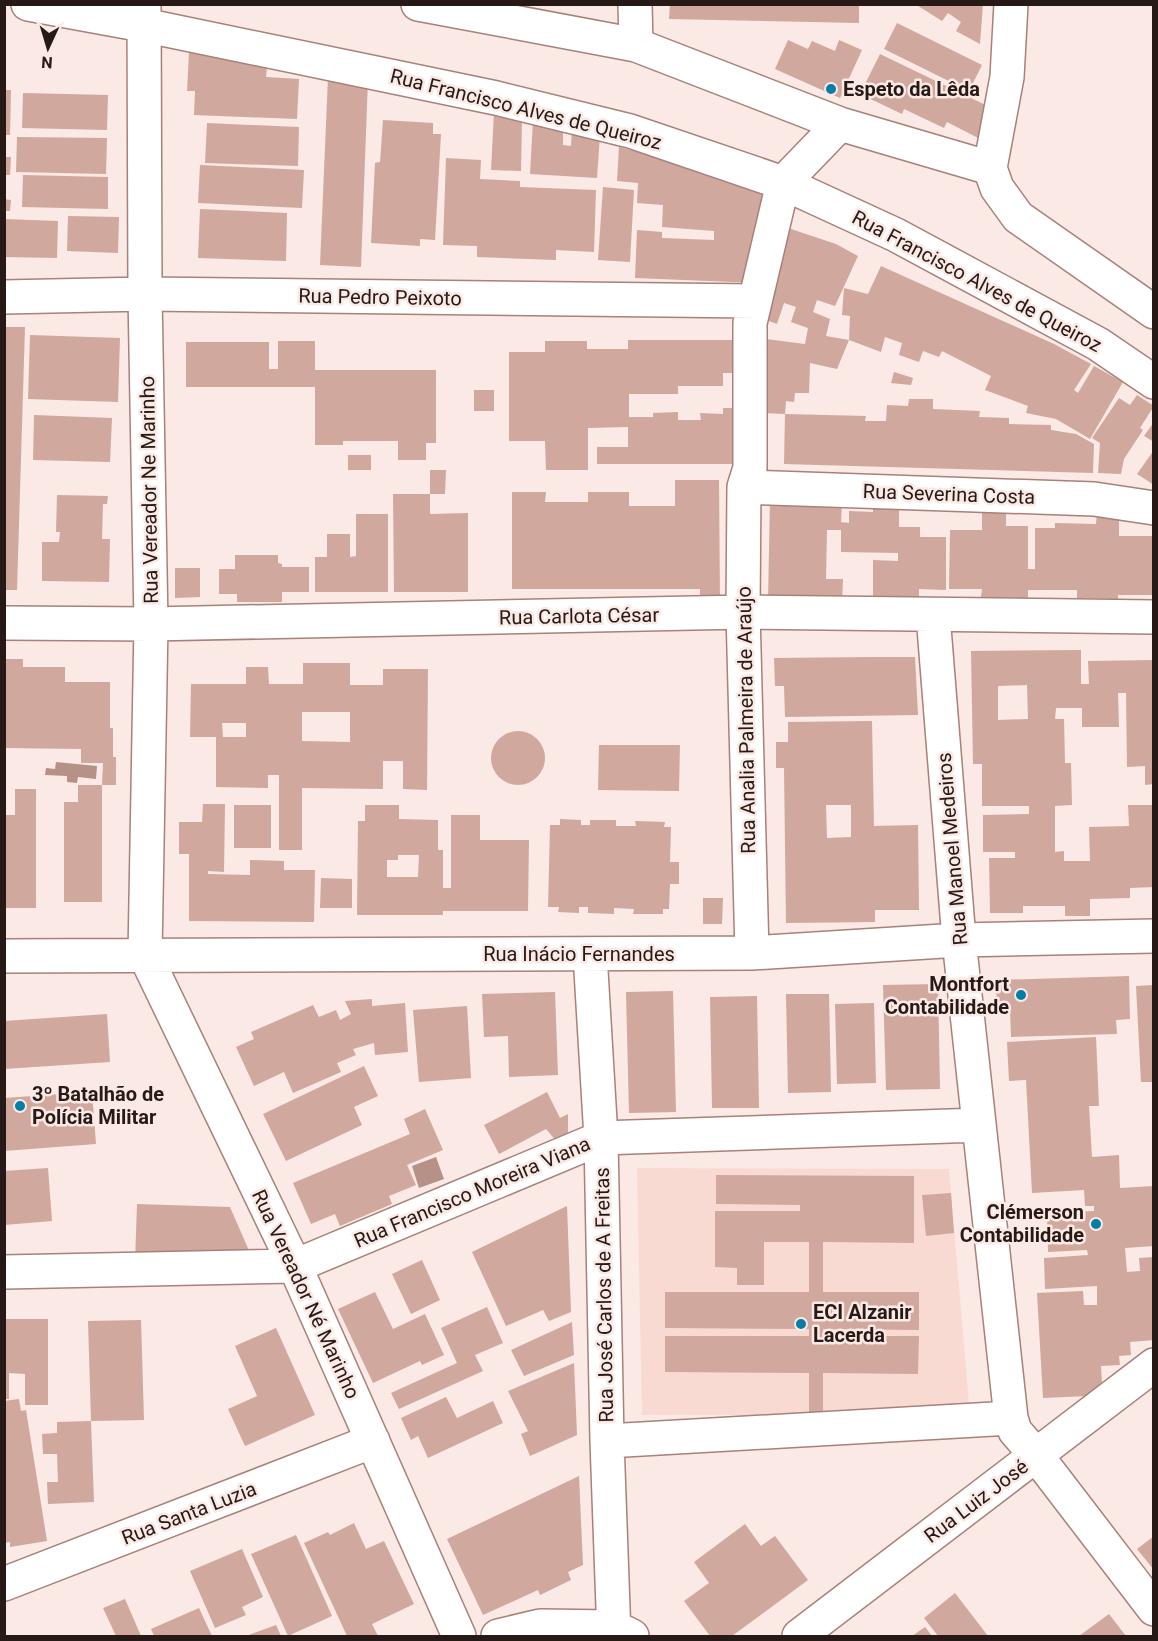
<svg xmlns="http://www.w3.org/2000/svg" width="1158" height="1641" font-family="Roboto,sans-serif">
  <rect width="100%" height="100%" fill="#fae9e4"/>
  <path fill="#f9dad2" d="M637,1168L949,1169L970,1415H642Z"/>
  <path fill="#b59188" d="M56,762L97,766L96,779L78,777L77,783L67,782V776L45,775L46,768L55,769Z
    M436,1157L444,1179L419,1188L412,1166Z"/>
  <path fill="#d0a89d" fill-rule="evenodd" d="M670,4H859V23L669,19Z
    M915,4H983L980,44L956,31L961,22L948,13L942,21Z
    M897,23L982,65L969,91L884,49Z
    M788,40L808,49L812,41L835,51L839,40L862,50L840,98L775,69Z
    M189,52L267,68L266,77L299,79L297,119L194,115L195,91H187Z
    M880,54L996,110L982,140L947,122L944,128L904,109L902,114L860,94Z
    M328,77L368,79L361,267L320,265Z
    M4,90H11L10,135H4Z
    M23,93L108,95L107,130L22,128Z
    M494,112L522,118L521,171L491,170Z
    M383,120L433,123V134H441L435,240L420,239V246L371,243L375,163L380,162Z
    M533,120L563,127V145L571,146L572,128L600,135L597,178L530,174Z
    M207,123L299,127L298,166L205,163Z
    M17,137L107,138L106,174L16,172Z
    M619,147L641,153L667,155L762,193L758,283L635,278L637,230L662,232V238L714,240V231L662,227L663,205L637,203L638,183L617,181Z
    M4,157H11L10,175H4Z
    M446,158L481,160L480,179L520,181V187L596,190L594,252L556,250V260L477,257V246L443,245Z
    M200,165L304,170L302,208L198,203Z
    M23,175L108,177V209L22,207Z
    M603,187L634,190L630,262L598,260Z
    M4,199L11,200L10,211H4Z
    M200,209L287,213L286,261L198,258Z
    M68,216L119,217L118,253L67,251Z
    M4,219L58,221L57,258L4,257Z
    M788,228L836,244L858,256L835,306L817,300L813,312L830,319L826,336L849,340L850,316L842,315L844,288L868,294L881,266L1054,344L1091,364L1074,390L1078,393L1094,366L1123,382L1090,439L1056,419L1026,413L1028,406L985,390L991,376L942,351L939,357L923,351L919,362L899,355L902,343L885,337L881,352L849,340L837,369L810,363L809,393H795L794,402L786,401L785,414L759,413L758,338L805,344L808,328L791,322L796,307L784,303L777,324L758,317Z
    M4,327H25L17,590H4Z
    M30,335L120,338L118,402L28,399Z
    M628,340H747V373H723V386H678V394H629V417H653V413L678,412V420H701L700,413L723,414V408H747V464H597V447H628V427L588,428V470H546L545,441H509V352H545V341H587V349H628Z
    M278,341H315V370H436V443H426V460H398V441H343V445H315V387H186V342H269V369H278Z
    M894,372L913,378L911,385L891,383Z
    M474,390H494V411H474Z
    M1137,395L1154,406L1140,428L1143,430L1124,459L1121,474L1098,473L1100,443L1092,438L1119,398L1130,405Z
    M909,399H933V409L980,411L979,417L1009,418V424L1051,425V430L1076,434L1094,444L1093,473L784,464L785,414L866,416L865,421H886L887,405L908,406Z
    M34,415L112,418L110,462L33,460Z
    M1154,422V442L1144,436Z
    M1154,450V485L1137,474Z
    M348,455H371V470H348Z
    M430,470H446L445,494H430Z
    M675,480H719L720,602H700V589H512V492H546L545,502H588V492H629V506H675Z
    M393,494H430V514L468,513V592H394Z
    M57,495L108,496L107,504H103L102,539H110L109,582L42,581V542H59L60,532H56Z
    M770,499L842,501L841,522L849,523V511L873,512V502L899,503V527H920V537H946V590L919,589V602L873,601V560L898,561V553L841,552V530H827L826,579H843L842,603L768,602Z
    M982,509H1006V526H1028V569H1035V528H1055V523L1096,524L1097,512L1119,513V536H1154V595H1118V599L1077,598V590H1028V598L981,597L982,589H949L950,530H982Z
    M356,514H388V592H315V557H327V534H350V557L356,556Z
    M235,555H278V563L282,564V567H309V592H282V602H237V594H219V569H235Z
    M175,568H200V597L175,598Z
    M1081,650V684H1089L1088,661L1154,660V784L1145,785V766L1127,767L1126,693H1118L1119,727H1082V708H1056L1055,719H1064L1065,763H1071L1072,805L1055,806V852L1064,851V861H1090L1089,827L1129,826L1128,805H1154V887L1130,888V898L1090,899V916H1065V906H1023V913H990L989,858H1015V852H983V815L1029,814V806H982V764H973L971,651ZM1027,685L1028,719L998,720V686Z
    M874,657H915L918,715L785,717L784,686H775L774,658Z
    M4,659H23V667H65V682H110V728H113V757H116V785H102L103,763H81V749L4,748Z
    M303,663H350V685H383V669H428L427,790L403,789V761H383V789L302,788V850H279V775H268V788L216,787V737H190L191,684H246V667H268L269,684H303ZM302,712H350V742L302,741ZM222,723H246V737H223Z
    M872,721L874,826L918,825L919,910H875V922L786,923L784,768H776V742H788V722ZM826,805H851V837L827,838Z
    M491 758a27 27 0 1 1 54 0a27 27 0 1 1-54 0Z
    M599,745H680L679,791L598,790Z
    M78,785H102V902H64V802H78Z
    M15,789H36V908H4V815H15Z
    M203,804H225L224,872L208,871V874L250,875V860L284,861V870H315L314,922L189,921V854H179V822H202Z
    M234,805H271V848H234Z
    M365,805H399V819L438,820V850H443V888H451V815H480V840H529L528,911H443V915H357L358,821H365ZM398,855H419L418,877H387V860H398Z
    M560,819L581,820V825H590V820H616V826H636L635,821L665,822L664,827H671L670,862H679V884H670L669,909H663V914H633L634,909L614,908V914L588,913V907H579V913L558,912L559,907H548L550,825H560Z
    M321,878L352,879V908H320Z
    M703,898H723L722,924H703Z
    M1129,976L1130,1019L1116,1020L1117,1034L1011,1037L1010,1009L997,1010L996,980Z
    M938,984L940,1089L886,1090L883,985Z
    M1154,985V1082H1141L1136,986Z
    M673,991L676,1112L629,1113L626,992Z
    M555,992L558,1075L509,1077L508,1036L484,1037L482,994Z
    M786,994H829L831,1092L788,1093Z
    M757,996L759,1108H712L710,997Z
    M372,999V1006L405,1003L408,1052L375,1055L374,1043L353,1049L356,1055L337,1063L341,1072L293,1093L284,1072L254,1086L236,1047L254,1039L251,1032L313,1005L319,1017L336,1010L340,1020L351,1014L345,1001Z
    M874,1003L876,1083L837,1084L835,1004Z
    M467,1006L471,1078L419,1082L413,1010Z
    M107,1014L110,1062L4,1069V1021Z
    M1096,1037L1099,1106H1089L1092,1157L1119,1155L1120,1188L1154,1186V1246L1125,1248L1127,1272L1140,1271L1139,1258L1154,1257V1340L1130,1342L1131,1355L1119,1356L1120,1365L1101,1366L1102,1384L1088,1396L1043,1398L1037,1293L1083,1291L1084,1305H1097V1286L1045,1289L1044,1258L1088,1255L1087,1250L1048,1252L1047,1213L1094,1211V1206H1085L1084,1190L1032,1193L1026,1080L1009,1081L1007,1042Z
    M364,1066L378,1096L354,1107L362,1125L286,1161L263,1114Z
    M92,1092L96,1144L4,1151V1098Z
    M547,1092L560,1118L568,1114V1139L558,1143L546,1129L499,1154L484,1125Z
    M425,1109L443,1150L407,1165L416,1185L389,1196L392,1204L340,1226L335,1214L311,1224L293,1183L410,1134L404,1119Z
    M48,1168L52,1221L4,1225V1171Z
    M716,1175L914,1176V1243L823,1242V1292H919V1330L823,1329V1336H919L918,1374L823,1373V1415H809V1373L665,1372V1336H809V1329L665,1328V1292H809V1242H764V1285H737V1268L715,1267V1211H800V1205L716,1204Z
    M951,1193L954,1233L926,1236L922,1195Z
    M137,1204L230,1207L254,1262L135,1263Z
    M567,1206L571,1312L549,1321L543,1310L506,1326L472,1252Z
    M422,1260L440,1300L411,1314L392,1274Z
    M375,1292L393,1329L425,1314L444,1355L422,1365L420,1361L373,1383L338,1309Z
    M487,1307L503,1343L475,1355L483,1371L399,1409L391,1393L457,1363L441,1328Z
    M5,1319H48V1405H25V1374L9,1373V1399H5Z
    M141,1320L144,1420L91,1421L94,1502L48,1504L47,1482H58L57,1454H43L42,1434L57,1433V1422L91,1421L88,1321Z
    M572,1322L574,1355L524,1376L511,1350Z
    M276,1328L315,1415L245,1446L228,1409L257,1396L235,1346Z
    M574,1363L577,1435L530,1456L521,1434L528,1431L508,1391Z
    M446,1397L457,1418L493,1401L503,1423L428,1458L418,1436L411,1440L401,1418Z
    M19,1399L21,1411L26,1410L47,1541L10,1547V1542L4,1543V1401Z
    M579,1476L583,1565L568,1572L571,1580L540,1595L538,1590L483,1615L447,1539Z
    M354,1523L366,1549L384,1541L414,1604L372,1624L378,1636H347L304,1543L328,1532L330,1535Z
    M745,1524L761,1546L775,1536L808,1580L732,1636H710L684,1601L709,1583L694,1562Z
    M296,1535L332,1616L288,1636L251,1554Z
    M1154,1536V1570L1137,1549Z
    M242,1549L263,1597L242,1607L246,1615L215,1628L190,1571Z
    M955,1593L988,1636H938L924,1618Z
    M125,1599L141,1636H116L103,1608Z
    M199,1608L212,1636H154L151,1629Z
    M1109,1614L1126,1636H1079Z
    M276,1625L281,1636H246Z
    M925,1627L932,1636H912Z"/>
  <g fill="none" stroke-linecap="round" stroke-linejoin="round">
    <g stroke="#a88178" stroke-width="36">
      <path id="minor" d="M28,4L143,25L496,98L630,131L783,183L896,235L1098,344L1154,382
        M144,4L145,294L151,624L145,955L295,1266L459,1636
        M418,4L636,45L840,124L990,168
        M635,4L636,45
        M990,168L997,188L1018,217L1154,312
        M990,168L1007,77L1011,4
        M4,297L145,294L755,301
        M744,487L1094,499L1154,508
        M933,615L959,940L1011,1418L1015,1431L1036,1455L1154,1609
        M4,623L151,624L743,612L1154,617
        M752,953L743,612L744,487L750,468V323L783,183L840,124
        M590,954L601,1138L607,1441L614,1636
        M4,956L752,953L959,940L1154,936
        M4,1272L295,1266L601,1138L979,1125
        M607,1441L1011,1418
        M4,1584L373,1441
        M498,1636L540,1626L614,1627L632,1636
        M799,1636L1154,1365"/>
    </g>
    <use href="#minor" stroke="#fff" stroke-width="33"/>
  </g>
  <g fill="#037ea4" stroke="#fae9e4" stroke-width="2">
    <circle cx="831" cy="89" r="6"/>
    <circle cx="1021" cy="995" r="6"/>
    <circle cx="20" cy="1106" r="6"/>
    <circle cx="1096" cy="1224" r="6"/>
    <circle cx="801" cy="1324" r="6"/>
  </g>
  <g text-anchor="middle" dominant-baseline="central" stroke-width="5" stroke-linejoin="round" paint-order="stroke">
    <g font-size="20" font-weight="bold" fill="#271915" stroke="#fae9e4" text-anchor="start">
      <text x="843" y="89">Espeto da Lêda</text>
      <text x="1009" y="984" text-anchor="end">Montfort<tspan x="1009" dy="23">Contabilidade</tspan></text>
      <text x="32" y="1094">3º Batalhão de<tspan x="32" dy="23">Polícia Militar</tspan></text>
      <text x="1084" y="1212" text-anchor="end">Clémerson<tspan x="1084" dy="23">Contabilidade</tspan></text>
      <text x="813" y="1312">ECI Alzanir<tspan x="813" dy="23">Lacerda</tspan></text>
    </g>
    <g font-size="20" fill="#271915" stroke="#fae9e4">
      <text transform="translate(526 109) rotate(14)">Rua Francisco Alves de Queiroz</text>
      <text transform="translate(977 281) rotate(28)">Rua Francisco Alves de Queiroz</text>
      <text transform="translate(380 297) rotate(1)">Rua Pedro Peixoto</text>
      <text transform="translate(149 490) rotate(-91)">Rua Vereador Ne Marinho</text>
      <text transform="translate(949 494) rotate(2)">Rua Severina Costa</text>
      <text transform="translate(579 616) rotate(-1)">Rua Carlota César</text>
      <text transform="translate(746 720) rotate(-91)">Rua Analia Palmeira de Araújo</text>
      <text transform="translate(952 849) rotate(-95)">Rua Manoel Medeiros</text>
      <text x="579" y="954">Rua Inácio Fernandes</text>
      <text transform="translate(472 1192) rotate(-23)">Rua Francisco Moreira Viana</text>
      <text transform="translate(306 1294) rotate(65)">Rua Vereador Né Marinho</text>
      <text transform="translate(604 1295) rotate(-91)">Rua José Carlos de A Freitas</text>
      <text transform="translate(976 1501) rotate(-37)">Rua Luiz José</text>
      <text transform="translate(189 1513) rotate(-21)">Rua Santa Luzia</text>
    </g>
  </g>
  <rect width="1158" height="1641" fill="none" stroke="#271915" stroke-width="12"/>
  <g transform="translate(48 48) rotate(184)" stroke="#fae9e4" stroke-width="4.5" paint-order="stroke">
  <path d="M0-4.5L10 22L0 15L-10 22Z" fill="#271915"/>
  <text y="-9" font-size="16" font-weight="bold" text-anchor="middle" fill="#271915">N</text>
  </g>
</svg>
